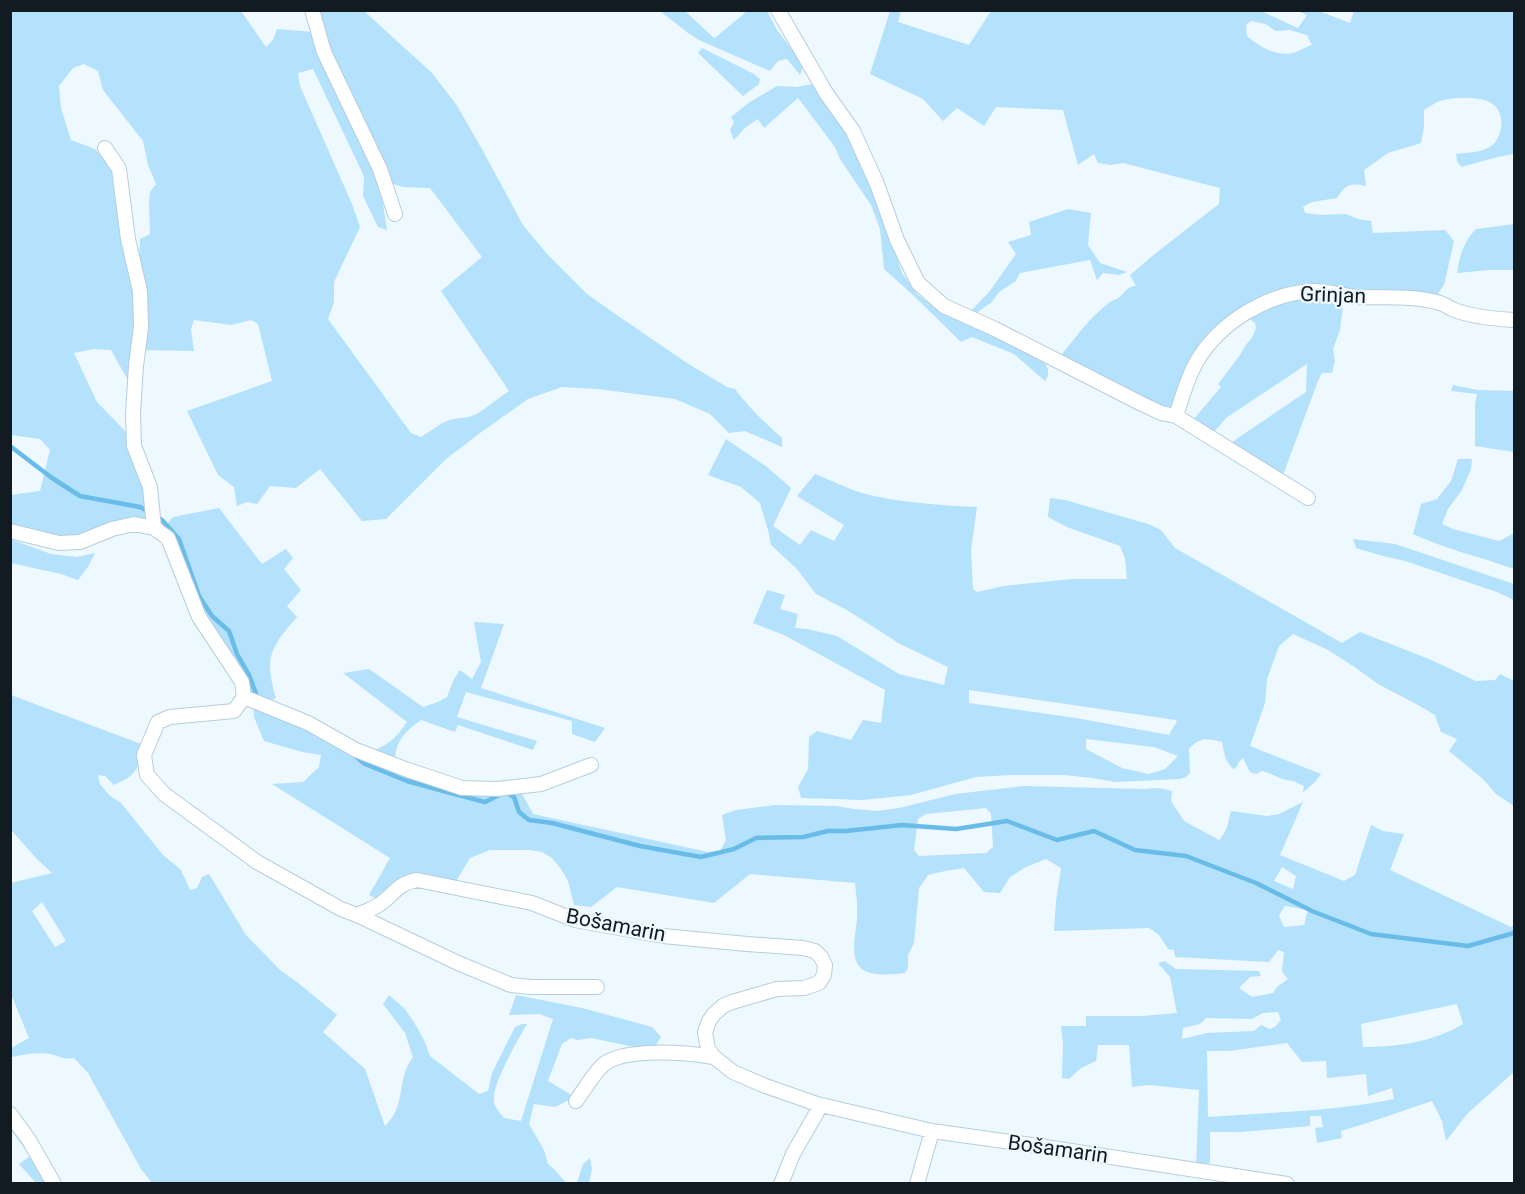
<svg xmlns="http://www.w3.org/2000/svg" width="1525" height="1194" font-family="Roboto,sans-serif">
  <rect width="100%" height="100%" fill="#eef8ff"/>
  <path fill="#b4e1fb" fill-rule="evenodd" d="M10,11H241L266,47L273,40L277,29L314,32L366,152L382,198L387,230L378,227L363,196L364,176L313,69L298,73L300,86L352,204L360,227L334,282V302L328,319L411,433L421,437L442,423L453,419L469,417L477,414L509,391L441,291L482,257L430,188L403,187L393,184L336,71L316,11H364L432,73L456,104L483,151L523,225L547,254L587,294L611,311L687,363L727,387L735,389C749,408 764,422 782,438V447L745,431L729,433L710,414L675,399L598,389L562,387L528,399L480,433L446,459L386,519L362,521L320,469L296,488L270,486L257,504L247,502L237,506L234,487L218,475L187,411L272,381L258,324L251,320L231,325L194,320L191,329L194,351L143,350L139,267L140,239L150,234L149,204L150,192L156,184L148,165L143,141L103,90L98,71L84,64L73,68L59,86L61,108L71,140L95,149L111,168L116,182L137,291L131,386L111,350L94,349L74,353L97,402L126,432L154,507V519L74,541L11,524V495L40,491L50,450L40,439L11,435Z
    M660,11H685L714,38L716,37L745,13L744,11H767L777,30L804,65L800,75L787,59L778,61L770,71L699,40L688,33Z
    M890,11H901L898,22L969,45L991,11H1261L1298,28L1307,15L1298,11H1319L1350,23L1354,11H1514V154L1498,157L1461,167L1457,161L1456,154C1465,153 1481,152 1488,148C1503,141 1506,115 1494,105C1483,95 1452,97 1440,101C1434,103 1429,107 1424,110V127L1421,143L1388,153L1364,170L1366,186C1350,183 1346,184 1337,198L1312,202L1303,207L1305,213L1322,215L1346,214L1358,219L1371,221L1373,233L1445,230L1454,241L1444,285L1437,295L1392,290L1348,289L1326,284L1307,283L1291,286L1274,292L1251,303L1233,315L1173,407L1167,409L1059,358C1075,338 1090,317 1110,302C1113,300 1116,300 1118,298C1126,293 1126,286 1136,286L1130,275L1156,253L1219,204L1220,188L1123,163L1111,165L1098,163L1094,154L1078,165L1063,110L996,107L984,126L957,108L943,121L923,99L870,74ZM1251,21L1266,24L1275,31L1290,30L1307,35L1312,45C1306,47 1299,51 1293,53C1277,57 1258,46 1247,36L1246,25Z
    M702,48L754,74L760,79L759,84L743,96L698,53Z
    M812,84L824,98L852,137L887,228L902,273L917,294L935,308L968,325L1003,339L1039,358L1044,362L1048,369V376L1045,381L1014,354L972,337L961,342L913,295L884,269L880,229L871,205L840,159L835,147L798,98L764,128L758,119L746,127L734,140L730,130L734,122L731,117L750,102L777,86L797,87Z
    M1068,209L1091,213L1088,245L1100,263L1127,272L1119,275L1103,273L1097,280L1090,260L1020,273L1016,281L999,292L992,302L972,316L968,314L989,292L1016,254L1008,242L1031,235L1029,222Z
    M1514,224V270H1489L1457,273C1459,257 1464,241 1476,229Z
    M1317,296L1344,298L1340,330L1333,349L1335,360L1332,373H1322L1318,381L1283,475L1232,442L1306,392L1307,364L1226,418L1214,432L1193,420L1221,387L1218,384L1240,355L1245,346L1253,336L1256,328L1255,323L1247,317L1290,298Z
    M1453,385L1477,390L1514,391V452L1475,446V405L1477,394L1451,391Z
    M726,439L767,467L791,488L773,526L800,545L811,530L834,541L844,525L797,496L815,474C830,480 846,488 862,493C900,503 938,505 977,507L971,550L973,589L977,592L1004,586L1072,579H1127L1125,558L1120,546L1067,527L1048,517L1050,498L1065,500L1148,524L1161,530L1175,548L1342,643L1360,632L1429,659L1476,681L1495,680L1500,674L1514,681V806L1496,794L1482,778L1449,751L1457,739L1441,732L1435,715L1418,705L1378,684L1353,666L1328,650L1293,634L1279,646L1267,679L1265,703L1250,746L1321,774L1315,782L1303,792L1304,786L1293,781L1282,779L1269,773L1262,771L1256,774L1250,772L1243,758L1238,763L1237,767L1233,769C1225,761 1224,753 1222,742C1206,738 1200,737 1189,749L1190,773L1186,777L1180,779L1116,782L1092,778L1064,775H1011L976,777L911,795L863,800L801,798L798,787L808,769L809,737L817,731L851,740L863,720L881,723L885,690L784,635L753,623L767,590L785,595L780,609L798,614L795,628L807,629L837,636L899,674L944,685L948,667L900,644L847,610L816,594L797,569L771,545L768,530L760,503L741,487L708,475ZM969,690L1176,720L1177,721L1169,735L1076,718L969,703ZM1086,739L1154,747L1178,756L1165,769L1149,774L1122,768L1086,749Z
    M1458,459H1472L1471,469L1462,490L1448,509L1442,524L1453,529L1499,541L1514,533V569C1481,557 1445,549 1413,534L1421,504L1437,499L1451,481Z
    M219,508L262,564L286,549L293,558L284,569L301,590L287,606L297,617C270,648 264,658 276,698L270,701L252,699L251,691L242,670L200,610L185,564L165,526L173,517Z
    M10,539L51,554L77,557L95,553L88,567L78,580L61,574L11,563Z
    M1353,539L1395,544L1514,584V600L1497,592L1405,561L1383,556L1356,548Z
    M474,622L504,624L481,688L605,728L595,742L572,734V721L466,692L457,717L537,741L533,750L458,725L455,732L421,720C405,732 397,739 395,759L373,751C391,743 396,738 407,722L343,673L369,669L423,707L438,702L447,697L454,679L460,670L472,679L481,662Z
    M11,695L141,744C139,769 138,774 114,785L105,776L98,775L100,784L109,795L121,803L163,855L181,870L190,890L197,888L202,877L209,874L246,935L281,971L297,982L337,1015L323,1032L365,1069L385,1126C407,1105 396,1079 413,1057L405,1033L383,1004L389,995L405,1009L415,1024L424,1040L430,1056L479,1094L488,1091L492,1073L515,1027L522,1024H527C518,1040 491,1085 494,1102C495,1108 501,1114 504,1118L521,1121L553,1019L539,1014L509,1015L516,995L582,1008L652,1027L661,1037L656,1045L634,1047L591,1038L578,1040L571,1038L562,1044L548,1081L575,1097L555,1107L534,1104L529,1124L544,1150L548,1164L555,1170L566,1183H152L141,1169L88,1073L74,1058C63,1060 60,1056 50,1054C37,1052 23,1055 11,1057V1048L29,1038L11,994V883L52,873L37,859L11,830ZM42,902L66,941L55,947L32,911Z
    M279,704L289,718L462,789L520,790L533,814L708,852L720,851L726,840L722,815L736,810L775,805L836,806L854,809L877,811L899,808L955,794L1024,786L1143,789L1159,788L1172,791L1171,801L1184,821L1219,840C1229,829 1227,824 1231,811L1267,816L1279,814L1303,802L1280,855L1344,881L1355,875L1371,825L1383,831L1404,834L1390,870L1511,927L1514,926V1072L1468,1113L1446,1141L1442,1121L1432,1101L1370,1122L1341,1131L1342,1138L1317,1143L1315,1128L1323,1127L1321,1116H1310V1126L1241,1132H1210V1163L1205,1164L1200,1169H1196L1199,1090L1149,1085L1132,1087L1129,1045H1098L1096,1061L1081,1068L1069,1079L1062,1078L1063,1042L1061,1026H1086V1016H1143L1177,1013L1170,977L1158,963L1165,961L1176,969L1259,971L1261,976L1250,977L1239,988L1252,997L1273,993L1277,987L1288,979L1282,972L1284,952L1278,950L1269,962L1175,957L1174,950L1168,949L1159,935L1149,928L1054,931L1056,901L1061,868L1046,859L1026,867L1010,877L1000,893L984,892L964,868L945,871L928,875L919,888L914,943L908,955V968L905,973C893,974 878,976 867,972C846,963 857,933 857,916C858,905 856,893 855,883L750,874L714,903L617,887L591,907L574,905L568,881L561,869L552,858L542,852L530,850H490L470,858L455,883L419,876L400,878L375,898L369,895L390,858L272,784L303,782L319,767L321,755L302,752L264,741L254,717L253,705L273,708ZM986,808L991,814L993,847L986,853L919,856L914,850L918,819L926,814ZM1282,867L1296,876L1293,889L1274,881ZM1285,906L1308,910L1304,925L1284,927L1279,915ZM1457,1004L1463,1024C1433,1042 1398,1047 1363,1047L1361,1024ZM1278,1012L1281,1020L1275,1027L1270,1029L1261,1025L1254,1031L1207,1033L1182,1039L1183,1028L1200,1024L1206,1018L1252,1019L1263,1013ZM1287,1043L1302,1062L1326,1061L1327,1078L1366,1074L1368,1096L1392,1088L1394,1099C1333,1112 1270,1112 1208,1117L1207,1051H1229Z
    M10,1119L51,1183H36L19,1164L30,1156L11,1130Z
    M590,1158L592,1169L589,1183H577L583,1164Z"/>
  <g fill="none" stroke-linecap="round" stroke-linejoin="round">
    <path stroke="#69bce8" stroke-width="4.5" d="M10,446L52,478L80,496L140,507L149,512
      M156,517L162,520L179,539L199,596L212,616L229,631L237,654L249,675L258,699
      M354,755L365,764L407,781L447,792L485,802L505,792L514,797L519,812L529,820L552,823L640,846L701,857L734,849L756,838L803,837L828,831H846L902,825L956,829L1007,821L1057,840L1094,831L1135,850L1186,856L1256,883L1312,911L1371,934L1468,946L1514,933"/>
    <g stroke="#b5cedd" stroke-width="16">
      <path id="minor" d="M312,10L324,52L380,169L395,214
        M778,10L826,93L853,131L877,184L897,240L918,283L944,306L995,329L1140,403L1161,413L1176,416L1308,498
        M105,148L119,169L128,239L140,291L141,327L136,366L133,414L134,446L150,487L154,528
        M1176,416C1182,398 1187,378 1197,361C1220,322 1268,293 1313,291C1329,291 1343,296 1358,297C1385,298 1414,295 1440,303C1444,304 1448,307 1452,309C1471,317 1494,319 1514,320
        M10,531L59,543L80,542L112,529L134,524L154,528L168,538L199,617L242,682L244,697L234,711L170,717L158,722L144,755L147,775L164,794L257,862L341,909L357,915C364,912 373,909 380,904C395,894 396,884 417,880L532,903L575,920L663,936L747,944L803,948L815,951L821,957L825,965L824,975L819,983L804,988L777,989L732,1002L723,1006L714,1014L709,1021L705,1032L708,1049L714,1057L733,1072L763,1085L817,1104L932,1131L1032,1145L1287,1184
        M244,697L308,723L356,750L405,769L462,788L497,789L541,784L591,765
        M357,915L458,963L511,985L531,987H597
        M576,1101C584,1090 594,1073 604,1064C627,1047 688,1053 714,1057
        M10,1114L29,1140L54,1184
        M781,1184L793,1154L821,1105
        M917,1184L932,1131"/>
    </g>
    <use href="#minor" stroke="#fff" stroke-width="14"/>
  </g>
  <g text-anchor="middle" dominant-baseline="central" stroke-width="4.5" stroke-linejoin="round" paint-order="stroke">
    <g font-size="21" fill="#121b21" stroke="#eef8ff">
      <text transform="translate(1333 295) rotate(2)">Grinjan</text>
      <text transform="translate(616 925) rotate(11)">Bošamarin</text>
      <text transform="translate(1058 1149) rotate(8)">Bošamarin</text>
    </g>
  </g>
  <rect width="1525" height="1194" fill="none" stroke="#121b21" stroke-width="24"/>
</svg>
